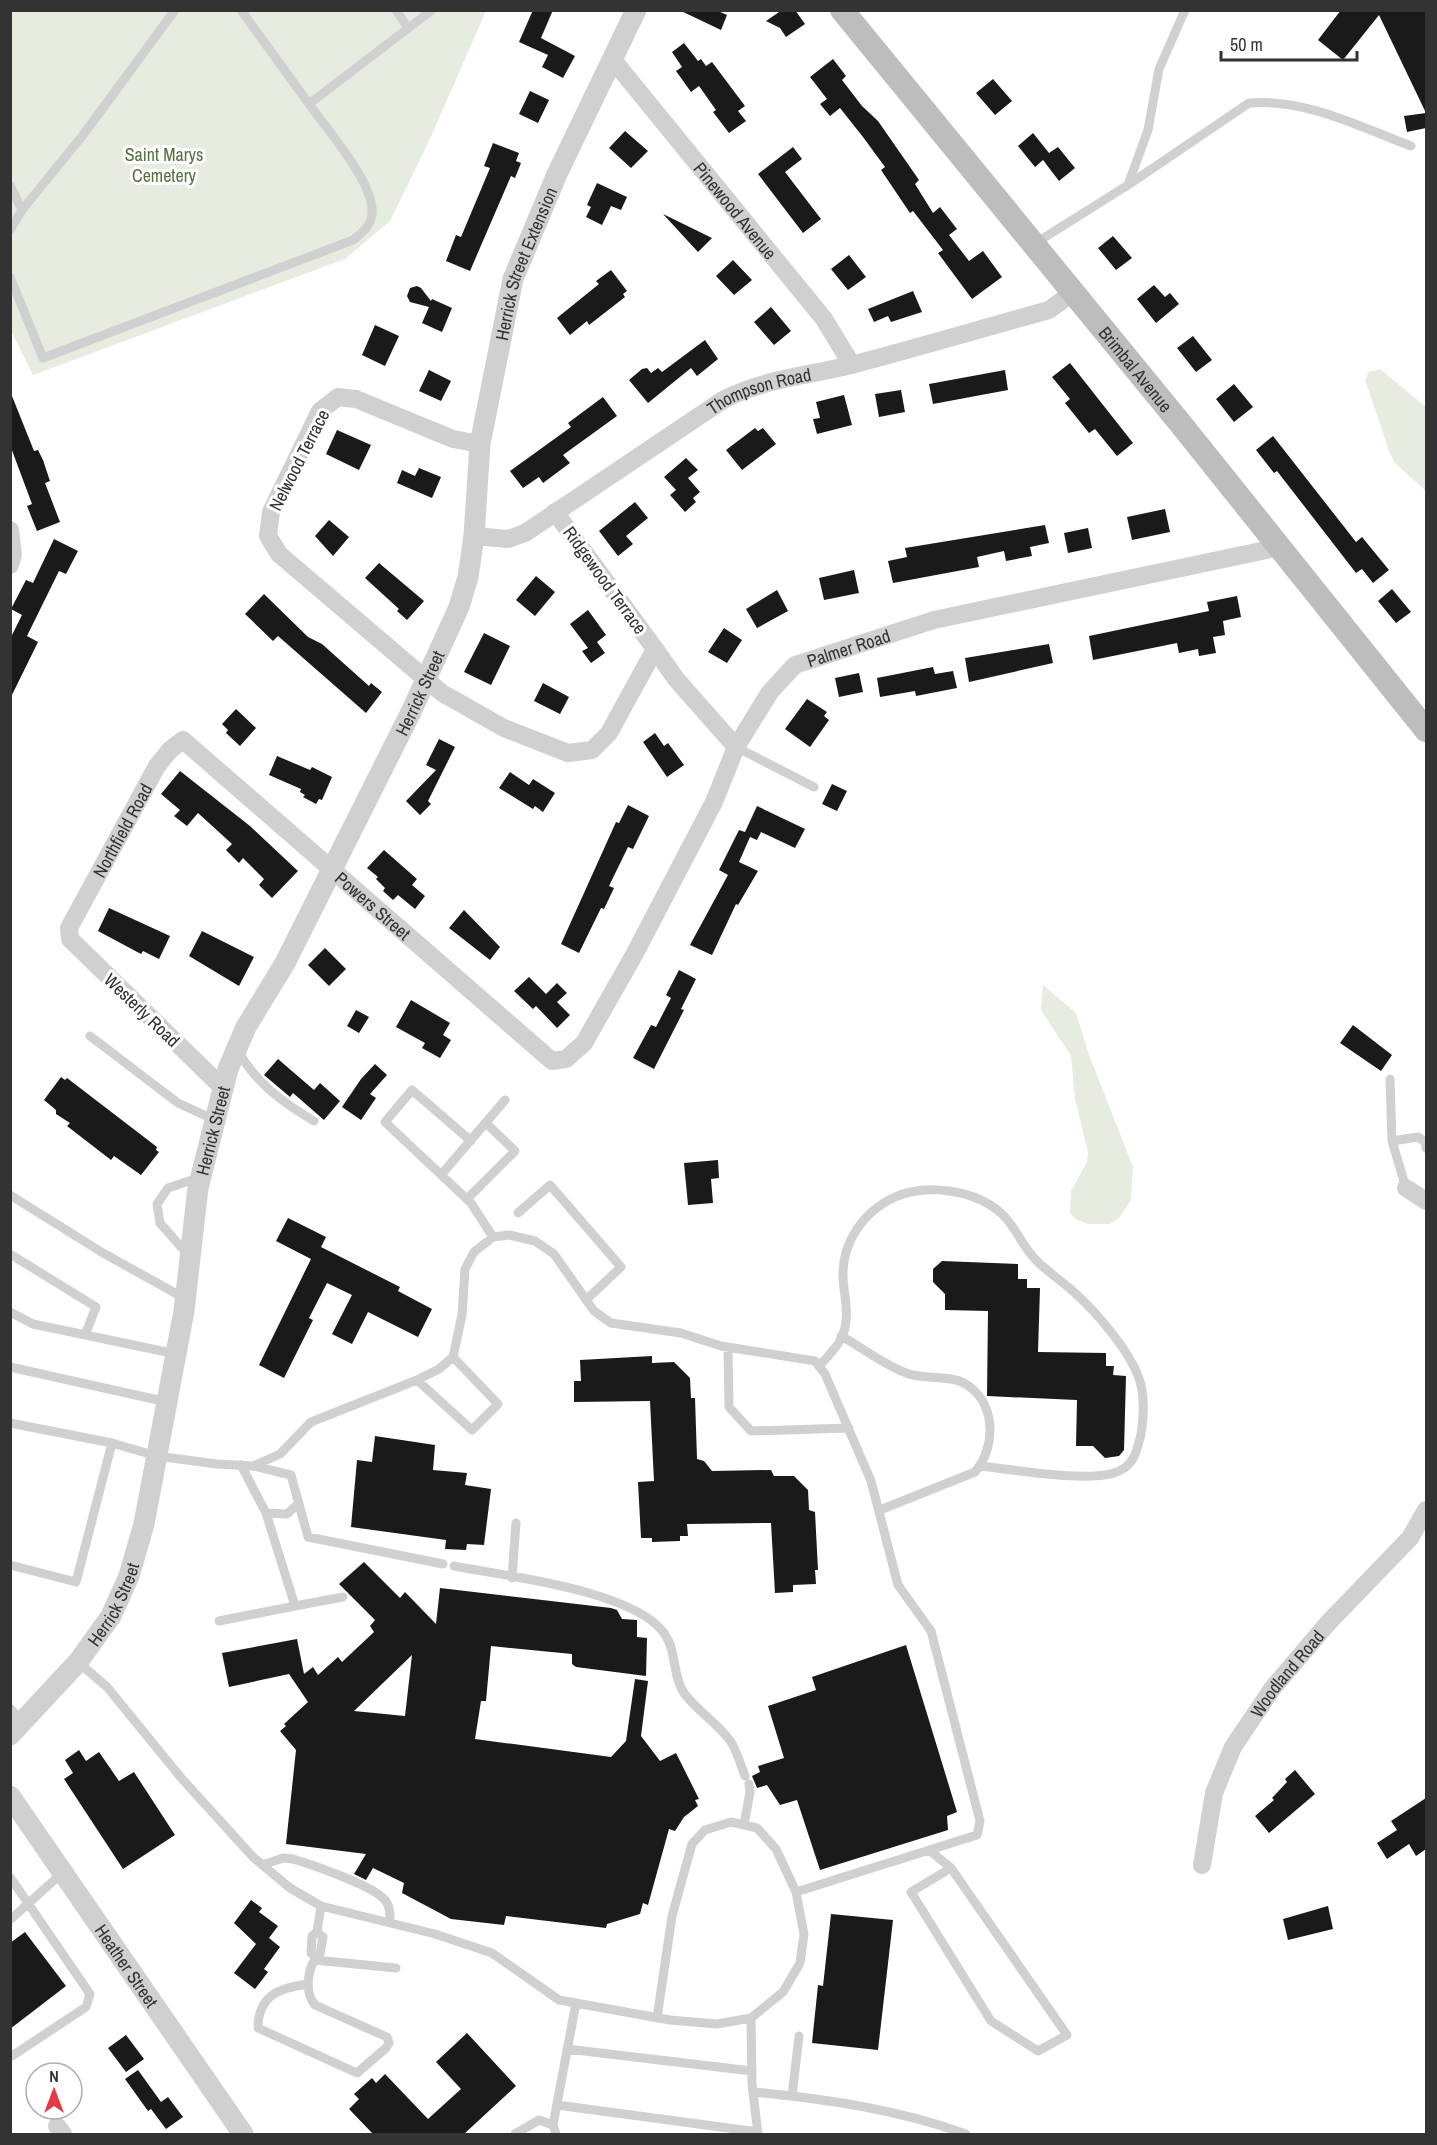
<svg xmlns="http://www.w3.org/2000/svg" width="1437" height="2145" font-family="'Archivo Narrow',sans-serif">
  <rect width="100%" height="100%" fill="#fff"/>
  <path fill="#e6ecdf" d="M11,11H486L429,141L390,221L345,259L33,375L11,331Z
    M1380,369L1426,407V491L1395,463L1390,454L1365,380L1369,372Z
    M1043,985L1076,1013L1089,1055L1133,1167L1131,1200L1119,1218L1110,1224H1088L1077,1220L1070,1213L1071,1191L1087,1162L1088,1152L1075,1099L1071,1056L1041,1010Z"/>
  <path fill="#1a1a1a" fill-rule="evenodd" d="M533,10H553L541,38L575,56L563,78L542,67L548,55L519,42Z
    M679,10H716L727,15L721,30Z
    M782,10H795L805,24L786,37L780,28L766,21Z
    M1341,10H1426V128L1407,132L1404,116L1426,113L1379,15L1343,60L1318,40Z
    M684,43L698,61L701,59L706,66L712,62L745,106L738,111L746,121L729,133L713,112L716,110L699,86L691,92L676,71L682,67L672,52Z
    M833,59L846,76L842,80L862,106L878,121L919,180L915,184L933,213L940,207L957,229L949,235L969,261L983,251L1002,277L972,299L938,253L943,250L913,211L910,213L881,170L885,167L863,137L840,108L830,116L820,104L827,99L810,77Z
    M993,79L1012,101L995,115L976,93Z
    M530,91L549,100L538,123L519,114Z
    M625,131L648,151L631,168L609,148Z
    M1033,133L1049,153L1058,147L1075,168L1059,181L1043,160L1035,167L1018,146Z
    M493,143L519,153L516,161L521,163L515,178L511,176L470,271L446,261L456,235L461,237L490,168L484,166Z
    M793,147L802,159L785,172L821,219L803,233L758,174Z
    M597,183L627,197L621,210L611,206L602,225L586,217L591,207L587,205Z
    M663,214L712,238L698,252Z
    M1113,236L1132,258L1116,270L1098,248Z
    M849,255L866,277L848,290L831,269Z
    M733,260L752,280L734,295L716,276Z
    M611,270L627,291L623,294L625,297L589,325L587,321L570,335L557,318L599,284L596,281Z
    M1154,285L1165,297L1170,293L1179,304L1156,323L1137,299Z
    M417,286L421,288L431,301L432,299L452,308L442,332L422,323L429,307L410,302L407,296L410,288Z
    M913,291L922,312L891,322L888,316L874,322L868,309Z
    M771,307L791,331L774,345L754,322Z
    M375,325L399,336L385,366L362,355Z
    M1193,336L1212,360L1196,372L1177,348Z
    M705,340L718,359L697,376L691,368L648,403L629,380L642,369L647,368L651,373L658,368L662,372Z
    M1070,363L1133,443L1117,456L1095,429L1089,433L1065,403L1070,399L1052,377Z
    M429,370L451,381L441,401L419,391Z
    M1005,370L1008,390L933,404L929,384Z
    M1234,384L1253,407L1234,422L1216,399Z
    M901,390L905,412L879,417L875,394Z
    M10,391L34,451L38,450L43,460L50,481L45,483L60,522L37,531L27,506L32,504L10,445Z
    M844,395L852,425L817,434L813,419L820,418L816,402Z
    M603,397L617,416L563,455L570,463L543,483L539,477L523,488L510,471L571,427L568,423Z
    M755,428L758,431L763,428L776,444L742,470L726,450Z
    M337,430L371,445L359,470L326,454Z
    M1273,436L1356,542L1362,537L1389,570L1373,583L1362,569L1356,573L1277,471L1274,473L1256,450Z
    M686,458L698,470L688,478L700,492L693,498L696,502L685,512L670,495L676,490L664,477Z
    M419,468L441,477L432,498L397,483L402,470L415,476Z
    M635,502L648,518L626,536L633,544L618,556L599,531Z
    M1165,509L1170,532L1132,540L1127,517Z
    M329,520L349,537L333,556L315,536Z
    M1045,525L1049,543L1030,547L1032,556L1006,561L1004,551L977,557L979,567L893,583L888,561L907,557L905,548Z
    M1088,528L1092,548L1068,553L1064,533Z
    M54,539L78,551L66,574L59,571L27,636L38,642L10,699V639L22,615L11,609L26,580L33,583Z
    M379,563L424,601L407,620L397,611L399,609L365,578Z
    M854,570L859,593L824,600L819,578Z
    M536,576L555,592L535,616L516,600Z
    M1392,589L1411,612L1396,623L1378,601Z
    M777,590L788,611L757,628L746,609Z
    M264,594L308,637L322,644L369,686L371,683L382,692L366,713L278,636L273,641L245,614Z
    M1237,596L1241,617L1223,621L1225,635L1213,637L1216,653L1199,656L1198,649L1179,653L1177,643L1093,660L1089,636L1209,611L1207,602Z
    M588,610L606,635L597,642L605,653L591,663L582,651L588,648L570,624Z
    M724,628L742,640L727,663L708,652Z
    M484,633L510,646L491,685L464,672Z
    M1049,644L1053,663L969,682L965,658Z
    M933,667L935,674L953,671L957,688L916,696L915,691L880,697L877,678Z
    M859,673L863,692L839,697L835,678Z
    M543,683L569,697L560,714L534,701Z
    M807,699L827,712L824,716L829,720L810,747L785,729Z
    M236,709L256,728L240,746L226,733L228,730L222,724Z
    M655,733L664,746L668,743L684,765L667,777L643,742Z
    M439,739L455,747L428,801L431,804L420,815L406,801L436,770L426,765Z
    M277,756L310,770L312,767L332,777L322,800L319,799L316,804L303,797L305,795L300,792L301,789L269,775Z
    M180,771L250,826L298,871L272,898L259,885L264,879L243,858L239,863L226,850L232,844L198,813L187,826L174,816L180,810L161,794Z
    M510,772L529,785L533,779L555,793L543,812L535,806L533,809L499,788Z
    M832,784L847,791L837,811L822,804Z
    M628,805L649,816L633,849L628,847L609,886L614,888L604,909L601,908L579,953L561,944L616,822L619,823Z
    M757,806L805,829L795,848L761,832L757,840L750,837L739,862L758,871L738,905L736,904L712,955L690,945L728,875L719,870L739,830L745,832Z
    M384,850L417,879L412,885L425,896L415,909L398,895L393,900L383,891L385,888L376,879L378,877L367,868Z
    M109,908L170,936L159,959L143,951L141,954L98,931Z
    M464,910L500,947L490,960L449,928Z
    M202,931L254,957L239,986L189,956Z
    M325,948L346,969L329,986L308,965Z
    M679,970L696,979L681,1009L684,1010L654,1069L633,1058L651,1025L656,1027L671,998L666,995Z
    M529,977L546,994L557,983L567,993L557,1002L570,1015L557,1028L536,1006L533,1009L514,991Z
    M411,1000L450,1023L443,1035L451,1040L440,1058L422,1048L425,1043L396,1027Z
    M356,1010L369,1017L359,1033L347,1026Z
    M1353,1025L1392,1055L1381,1071L1340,1043Z
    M278,1059L314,1090L320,1083L340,1101L324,1120L293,1093L290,1097L264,1075Z
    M375,1064L387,1075L370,1094L376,1098L361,1120L342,1107L361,1079Z
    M61,1077L65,1080L67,1078L157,1147L156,1150L159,1152L141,1175L114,1156L111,1160L67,1126L70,1123L56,1114V1110L44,1100Z
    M718,1160L719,1178L711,1179L713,1203L688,1205L684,1163Z
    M288,1218L326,1237L321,1247L400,1287L398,1291L432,1309L418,1337L368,1312L352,1344L332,1334L352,1295L327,1283L309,1318L313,1320L284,1378L259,1365L311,1259L276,1241Z
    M942,1261L1018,1264V1279H1027V1288H1040L1038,1352L1106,1353V1366H1114L1113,1375L1126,1376L1124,1450L1119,1456L1105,1458L1093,1446H1076L1077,1400L987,1396L988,1311L945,1310V1294L933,1282V1269Z
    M652,1356V1363L674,1362L690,1378L691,1398H695L697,1459L704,1461L712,1471L771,1470L774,1476H794L808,1490L809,1510L815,1512L818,1570H815L816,1584L793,1585V1592L775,1593L771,1523L687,1524L688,1536H680V1541L652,1542V1538H641L638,1482L654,1481L650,1401L574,1402V1381H581L580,1360Z
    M375,1436L435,1445L433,1470L467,1473L465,1485L491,1489L484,1545L467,1544L466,1550L445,1549L446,1540L351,1527L357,1460L372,1462Z
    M364,1562L400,1598L405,1592L436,1624L440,1588L611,1608L617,1610L622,1619L637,1620V1637L647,1638L646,1676L576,1667L572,1664V1654L491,1646L486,1701H481L475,1739L611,1757L626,1741L635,1679L648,1681L641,1736L660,1761L676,1753L699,1799L695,1800L698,1806L684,1817L675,1831L669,1829L648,1905L643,1903L640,1914L607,1924L606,1928L506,1916L504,1925L451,1919L402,1893L404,1883L373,1868L366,1880L354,1874L366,1854L286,1844L296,1750L280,1731L286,1726L284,1724L308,1702L289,1674L229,1687L222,1653L297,1639L304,1674L313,1667L318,1675L338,1657L342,1662L374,1632L370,1626L375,1620L339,1584ZM412,1655L405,1716L354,1711Z
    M906,1645L957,1812L947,1816L948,1830L820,1870L797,1800L780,1805L767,1785L757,1788L752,1776L760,1772L758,1766L784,1758L768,1706L816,1690L812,1677Z
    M79,1750L86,1761L99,1752L119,1781L134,1772L175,1835L123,1869L64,1779L73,1773L65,1760Z
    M1295,1770L1315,1794L1269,1833L1255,1816L1274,1800L1272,1798L1287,1782L1285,1779Z
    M1426,1798V1849L1416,1856L1409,1844L1387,1859L1377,1843L1397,1830L1391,1821Z
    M251,1900L262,1908L259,1912L278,1926L269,1938L280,1947L264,1969L268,1972L255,1989L234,1973L256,1944L234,1923Z
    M1328,1906L1333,1929L1288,1940L1283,1919Z
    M831,1914L893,1920L878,2050L812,2043L818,1985L823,1986Z
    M25,1932L66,1986L10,2029V1943Z
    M467,2033L516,2086L464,2134H373L349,2109L359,2099L354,2094L372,2078L376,2083L385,2074L428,2119L461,2089L436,2062Z
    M126,2035L144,2059L126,2072L108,2048Z
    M138,2070L161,2102L148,2111L125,2079Z
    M168,2097L183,2117L166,2129L151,2109Z"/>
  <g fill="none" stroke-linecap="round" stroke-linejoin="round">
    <path stroke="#d0d0d0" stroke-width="9" d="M241,10L309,104L432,10
      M396,10L408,28
      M1185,10L1159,69L1148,130L1128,185L1249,103C1305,98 1360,127 1411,146
      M10,185L22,210L83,135L175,10
      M10,230L22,210
      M1034,244L1128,185
      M10,277L43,358L353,240C362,233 371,226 372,214C375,184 327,129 309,104
      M736,747L814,787
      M90,1036L178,1103L215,1120
      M238,1051C256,1083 282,1102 314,1121
      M1390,1079L1392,1141L1406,1188
      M471,1141L412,1090L385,1122L471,1203L493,1237
      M1392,1141L1418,1137L1425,1142L1426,1148
      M441,1175L505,1100
      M10,1195L103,1253L186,1299
      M467,1199L515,1151L486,1123
      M518,1213L550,1185L621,1267L586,1300
      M10,1254L96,1307L85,1335
      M189,1256L160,1223L157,1204L168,1188L198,1178
      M10,1312L33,1324L176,1354
      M841,1336C863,1348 882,1364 906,1373C924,1380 949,1375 964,1383C996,1401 997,1446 975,1472L880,1510
      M728,1347L729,1407L751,1431L849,1428
      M819,1366C831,1353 845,1340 846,1321C848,1306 843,1290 843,1276C842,1242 864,1211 895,1197C927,1183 976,1190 1002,1214C1016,1227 1023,1248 1037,1261C1049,1273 1063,1282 1075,1293C1096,1312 1128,1349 1138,1376C1145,1392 1144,1417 1141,1434C1137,1449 1135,1464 1119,1471C1093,1484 1011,1469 980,1466
      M10,1367L167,1402
      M417,1380L472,1430L498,1404L453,1357
      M10,1423L112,1443L157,1456L217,1464L253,1466L280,1454L311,1422L417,1380L439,1369L453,1357L462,1315L465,1269L474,1252L493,1237L509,1235L535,1241L554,1254L594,1311L611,1323L681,1333L721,1346L815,1361L825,1374L871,1481L898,1585L931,1631L980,1821L977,1835L796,1892
      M241,1465L266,1513L287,1514L299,1503
      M253,1466L291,1475L308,1537L443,1564
      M266,1513L295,1606L343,1597
      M10,1565L76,1582L112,1443
      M454,1566C505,1576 633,1590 664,1633C677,1651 672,1675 684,1693C697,1711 718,1723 731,1742C737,1752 741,1765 745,1776
      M512,1578L516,1523
      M219,1621L295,1606
      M78,1662L107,1687L183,1780L253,1857L290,1888L321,1906L435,1934L492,1953L559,2000L670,2020L717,2024L751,2018L783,1992L800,1963L804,1934L796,1892L776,1849L757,1828L731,1822L705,1830L692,1844L672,1916L657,2018
      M10,1708L23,1722
      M744,1825L750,1792L749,1784
      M929,1850L951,1868L1067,2035L1038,2051L991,2021L911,1892L951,1868
      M262,1865L283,1858L293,1859C313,1865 371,1885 384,1899C390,1905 390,1913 390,1921
      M10,1877L90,1994L86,2007L12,2056
      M10,1920L62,1873
      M316,1958L311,1953L312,1936L317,1932L321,1906
      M315,1960L396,1968
      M307,1984C280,1988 258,1995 258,2028L357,2073L386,2048L389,2043L387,2037L315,2005C304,1992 307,1965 320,1954L323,1937L317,1932
      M751,2018L752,2084L758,2134
      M567,2049L752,2071
      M753,2092C826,2099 897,2109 966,2134
      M792,2096L799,2036
      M557,2105L758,2132
      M553,2125L576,2003
      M515,2134L539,2120L553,2125L556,2134"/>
    <g stroke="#d0d0d0" stroke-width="18">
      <path id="s1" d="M613,60L824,319L852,365"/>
      <path d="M480,444L453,439L356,399L338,397L320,411L271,512L268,536L279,554L442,693L504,728L568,753L592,750L609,733L655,649L555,512"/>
      <path d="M10,530L13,555L10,565"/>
      <path id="s2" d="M474,536L508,539L525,533L723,400C765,378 809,376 855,364C920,347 984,328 1049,310L1072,293"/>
      <path d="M655,649L676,679L736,747"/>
      <path id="s3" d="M223,1088L70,939L69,928L157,766L170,750L183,740L552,1061L566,1059L584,1043L634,955L714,802L736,747L770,692L795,665L934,620L1280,547"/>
      <path d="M1406,1188L1426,1201"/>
      <path id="s4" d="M1202,1865L1214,1793L1233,1747L1272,1689L1328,1623L1410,1538L1426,1510"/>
      <path d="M57,2126L63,2134"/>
    </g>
    <g stroke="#d0d0d0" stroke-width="21">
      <path id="s5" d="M10,1735L78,1662L111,1616L129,1576L144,1524L184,1311L198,1188L228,1069L246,1027L285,963L411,712L459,607L468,577L474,536L480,444L513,279L557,174L636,10"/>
      <path id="s6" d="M10,1796L243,2134"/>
    </g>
    <path stroke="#bdbdbd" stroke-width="24" id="s7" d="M842,10L1180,423L1426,730"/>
  </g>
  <g text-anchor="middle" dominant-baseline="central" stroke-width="6" stroke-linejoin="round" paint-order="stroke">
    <g font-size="18" fill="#56703f" stroke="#fff">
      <text x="164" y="154">Saint Marys<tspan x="164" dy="21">Cemetery</tspan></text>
    </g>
    <g font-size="18" fill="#333" stroke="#fff">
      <text stroke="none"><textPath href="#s1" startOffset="194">Pinewood Avenue</textPath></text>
      <text stroke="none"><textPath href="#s5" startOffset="1586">Herrick Street Extension</textPath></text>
      <text stroke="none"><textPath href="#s7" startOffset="464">Brimbal Avenue</textPath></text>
      <text stroke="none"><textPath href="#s2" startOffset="328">Thompson Road</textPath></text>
      <text transform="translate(299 460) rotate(-63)">Nelwood Terrace</text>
      <text transform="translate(605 580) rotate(54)">Ridgewood Terrace</text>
      <text stroke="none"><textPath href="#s3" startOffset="1464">Palmer Road</textPath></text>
      <text stroke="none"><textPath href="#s5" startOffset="1140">Herrick Street</textPath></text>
      <text stroke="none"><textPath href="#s3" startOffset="336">Northfield Road</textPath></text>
      <text stroke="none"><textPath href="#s3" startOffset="698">Powers Street</textPath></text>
      <text transform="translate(142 1010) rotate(44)">Westerly Road</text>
      <text stroke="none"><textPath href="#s5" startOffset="654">Herrick Street</textPath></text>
      <text stroke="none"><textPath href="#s5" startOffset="168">Herrick Street</textPath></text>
      <text stroke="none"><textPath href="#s4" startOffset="214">Woodland Road</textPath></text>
      <text stroke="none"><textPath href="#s6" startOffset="206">Heather Street</textPath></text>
    </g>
  </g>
  <rect width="1437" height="2145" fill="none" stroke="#333333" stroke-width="24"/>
  <g transform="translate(54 2091)"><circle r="28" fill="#ffffff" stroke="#adadad" stroke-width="1.5"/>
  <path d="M0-4.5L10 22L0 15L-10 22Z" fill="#e63946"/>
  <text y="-9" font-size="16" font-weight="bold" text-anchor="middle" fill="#333333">N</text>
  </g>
  <path d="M1221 51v9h136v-9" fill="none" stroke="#333333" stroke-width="3"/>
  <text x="1230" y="51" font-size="18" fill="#333333" stroke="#ffffff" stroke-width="4.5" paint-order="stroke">50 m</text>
</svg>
